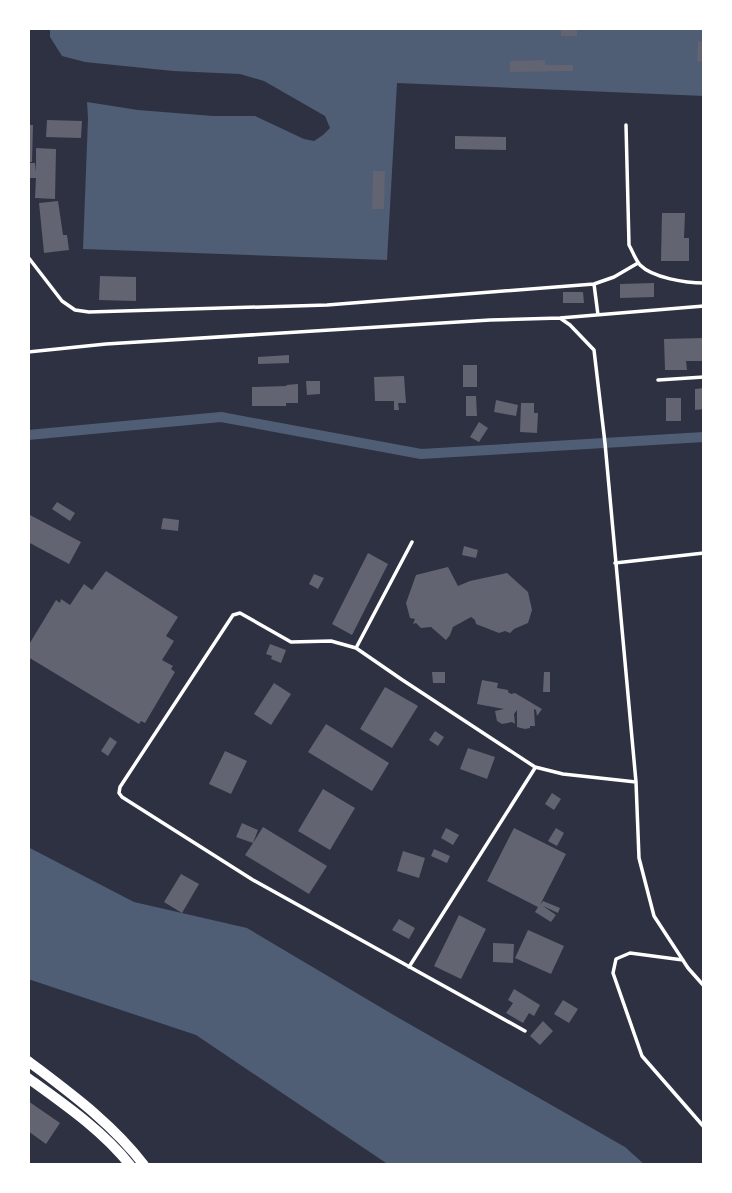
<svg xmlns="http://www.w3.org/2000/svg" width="732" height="1193" font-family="'Nunito Sans',sans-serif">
  <rect width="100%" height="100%" fill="#2d3142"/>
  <path fill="#4f5d75" d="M50,28H704V96L397,83L387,260L83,249L88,118L87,102L138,110L213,116H255L304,139L314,141L323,135L330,128L325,116L264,81L240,74L173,71L85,62L62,56L50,37Z
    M28,847L134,902L247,928L397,1017L625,1147L645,1165H389L196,1035L28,979Z"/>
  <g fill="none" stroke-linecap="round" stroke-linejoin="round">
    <path stroke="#4f5d75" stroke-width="10" d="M28,435L221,417L421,454L704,437"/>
  </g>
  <path fill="#626471" d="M561,28H577V36H561Z
    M698,41L704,42V62L697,61Z
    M545,60V65H573V71L510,72V61Z
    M47,120L82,121L81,138L46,137Z
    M28,125H33L32,162H28Z
    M455,136L506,137V150L455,149Z
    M36,148L56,149L55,199L35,198L36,178H28V163H35L36,172Z
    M373,171H385L384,209H372Z
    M58,201L63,235H67L69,250L44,253L39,203Z
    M662,213H685L684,238H689V261H661Z
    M100,276L136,277V301L99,300Z
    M654,283V297L620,298V284Z
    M563,292H583L584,303H563Z
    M704,338V361H686L687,370H665L664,339Z
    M289,355V363L258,364V357Z
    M463,365H477V387H463Z
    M404,376L406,403H398L399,410H394V401H375L374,377Z
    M306,381H320V394L307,395Z
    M298,384V403H286V406H252V387L287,386L286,385Z
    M704,388V409L695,410V389Z
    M466,396H476L477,416H466Z
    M666,398H681V421H666Z
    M496,400L518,405L516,416L494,412Z
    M521,403H534V413H538L537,433L520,432Z
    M479,422L488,428L479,442L470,437Z
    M57,502L75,513L70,521L52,509Z
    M28,514L81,542L69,564L28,542Z
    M163,518L179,520L178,531L161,529Z
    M464,546L478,550L476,558L462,555Z
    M368,553L388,564L352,635L332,624Z
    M448,567L458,586L470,581L507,573L528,592L532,610L528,623L514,629L510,633L505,631L499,633L476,624L475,620L471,617L453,627L450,635L446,640L431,627L421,628L416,623L413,624L415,619L410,618L406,603L416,575Z
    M106,571L178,617L166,636L174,641L162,660L173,666L171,669L175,672L145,723L141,721L139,724L28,657L29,654L28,646L56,600L60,603L61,599L70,605L84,584L92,590Z
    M314,574L324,578L318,589L309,584Z
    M270,644L286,650L281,663L271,659L272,656L266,654Z
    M432,672H445V683H433Z
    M544,672H550V692H543Z
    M482,680L498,683L497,688L508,690V692L511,694L515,693L542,709L537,716L536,710L534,709L535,726H530V728L525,729L517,727V710L514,714L515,724L512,722L502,724L497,721L495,711L504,709L477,704Z
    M274,683L291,694L271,725L254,714Z
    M385,687L418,706L392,748L360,729Z
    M326,724L389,763L372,791L308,752Z
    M435,731L444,737L438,746L429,740Z
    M110,737L117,742L108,756L101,751Z
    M468,748L495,757L487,779L460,769Z
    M225,751L247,761L231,794L209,784Z
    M323,789L355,808L330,850L298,831Z
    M552,793L561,799L554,810L545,804Z
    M242,823L258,830L253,843L263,827L327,866L309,894L245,855L253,843L236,837Z
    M446,828L459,835L453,845L441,838Z
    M514,828L566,854L540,905L543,901L560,908L558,913L543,906L556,915L551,922L535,912L538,907L487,881Z
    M556,828L564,833L557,846L548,841Z
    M434,849L450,856L447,863L431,856Z
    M403,851L425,858L419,878L397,871Z
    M181,874L199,884L182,913L164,902Z
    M459,915L486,929L461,979L434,966Z
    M399,919L415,928L409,939L392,930Z
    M528,930L564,946L551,974L515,958Z
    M493,943L514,944L513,963L493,962Z
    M514,989L540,1005L534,1016L529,1013L523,1023L506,1013L513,1003L508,1000Z
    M563,1000L578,1009L569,1023L554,1014Z
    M543,1021L553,1031L540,1045L530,1036Z
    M28,1101L60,1123L46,1144L28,1131Z"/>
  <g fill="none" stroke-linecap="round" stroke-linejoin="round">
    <path stroke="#fff" stroke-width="3.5" d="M626,125L629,245C633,252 635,259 640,265C653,278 686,283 704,283
      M28,257L62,301L75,310L89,312L327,305L594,284L614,277L638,263
      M594,284L598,315
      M560,318L570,325L594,350L605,443L636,782L639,858L654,916L688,968L704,986
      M28,352L106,344L490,320L560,318L704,306
      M658,380L704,377
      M615,563L704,553
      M356,648L412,542
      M683,960L630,953L616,959L613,973L642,1056L704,1127
      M409,967L535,768
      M525,1031L253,880L122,797L119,793L120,787L233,615L240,613L291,642L331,641L356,648L401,679L535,767L563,774L636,782"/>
    <path stroke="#fff" stroke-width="10" d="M28,1061C70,1093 112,1123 144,1165
      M28,1078C64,1104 102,1130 130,1165"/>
  </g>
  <rect width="732" height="1193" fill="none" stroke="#ffffff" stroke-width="60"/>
</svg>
